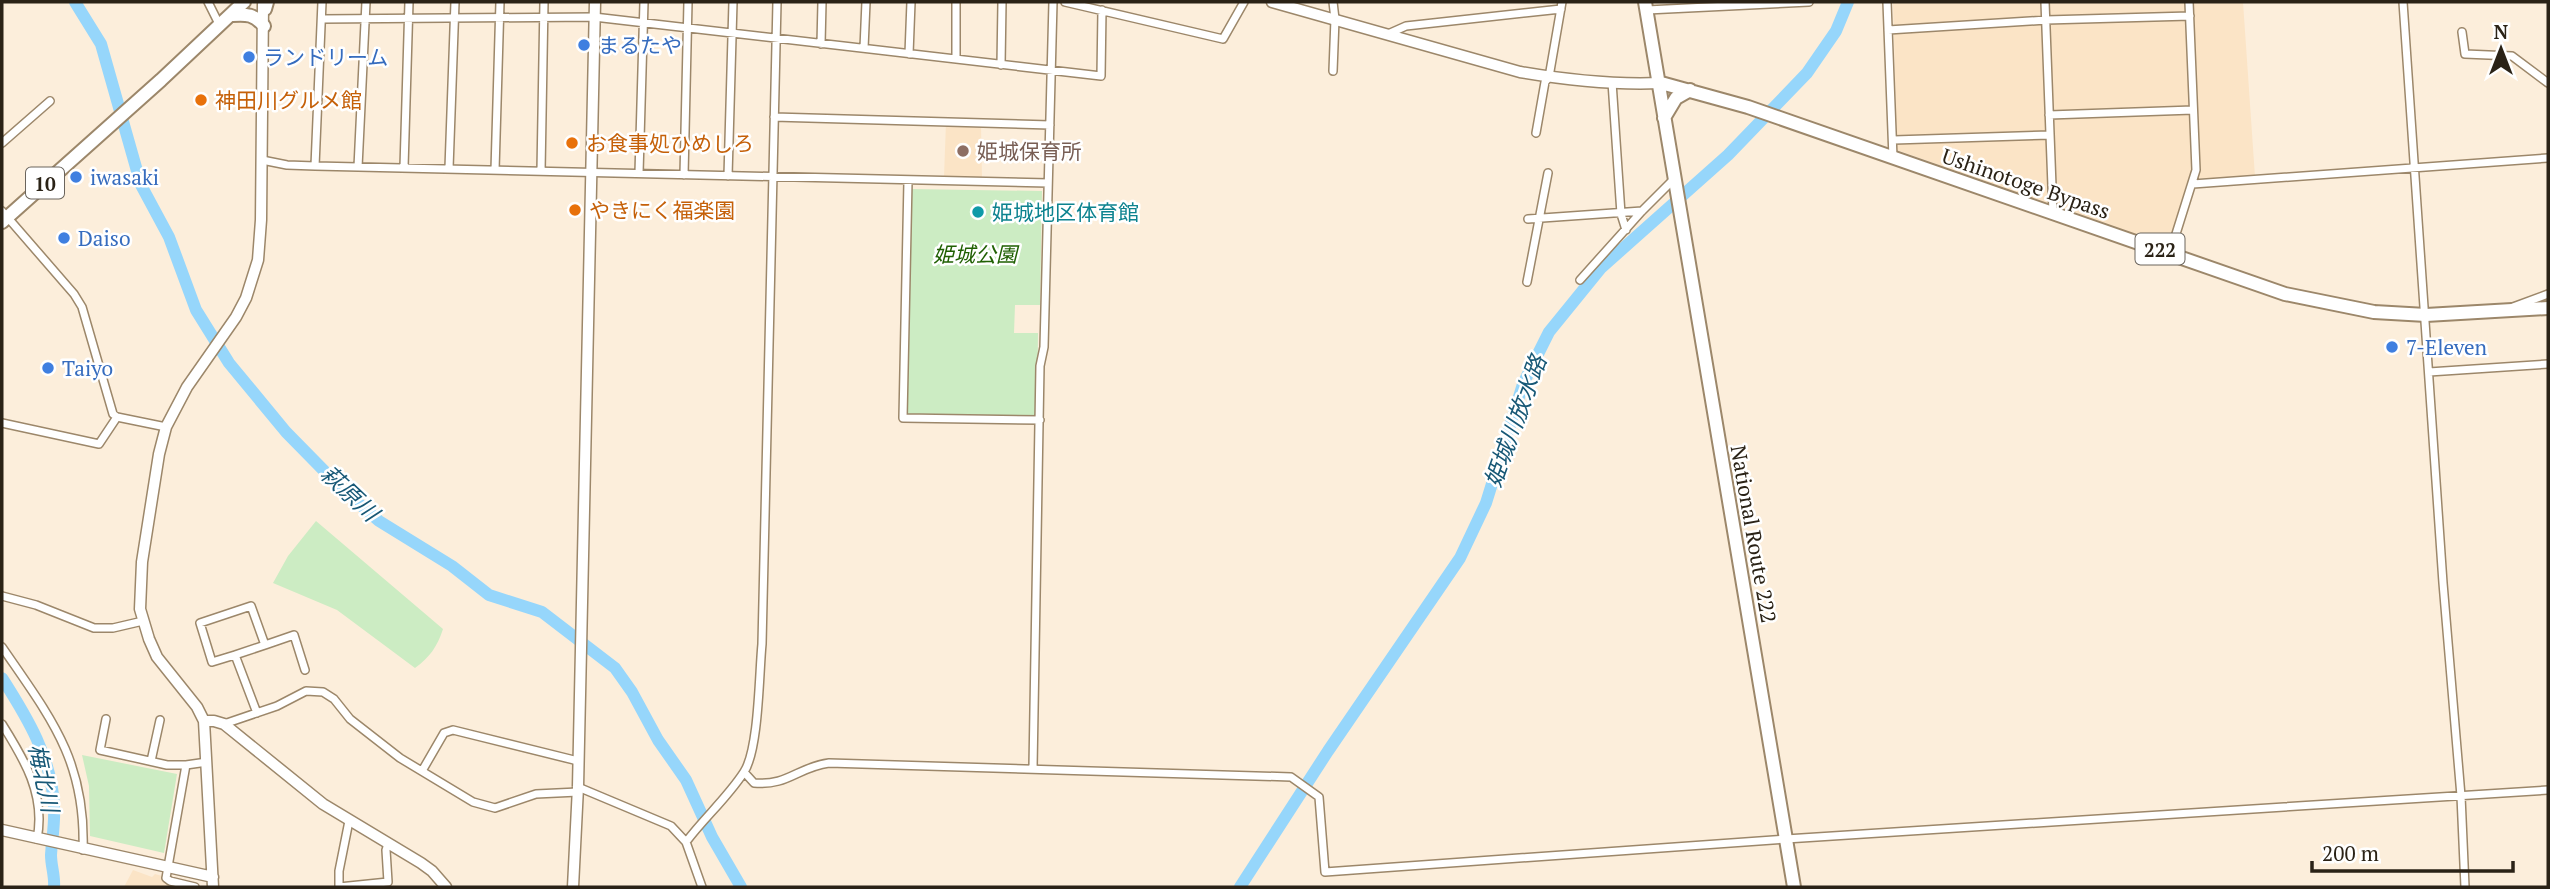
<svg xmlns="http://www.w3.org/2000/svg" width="2550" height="889" font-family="'PT Serif','Noto Sans JP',serif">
  <rect width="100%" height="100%" fill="#fceedb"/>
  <path fill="#fbe4c6" d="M1893,2H2243L2255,177L2188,179L2168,246L1897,150Z
    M946,122L981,126L982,178L944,177Z
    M133,870L152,877L155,874L162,876L166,882L188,887H124Z"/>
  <path fill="#ccecc3" d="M911,189L1042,191L1040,305H1015L1014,333H1038L1037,418L906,415Z
    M316,521L443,629C437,647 430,657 415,668L337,610L273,583L288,556Z
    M82,755L177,774L164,853L90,836L89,786Z"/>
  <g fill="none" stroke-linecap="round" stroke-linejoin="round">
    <path stroke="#96d6fb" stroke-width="12" d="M75,2L101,44L141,185L169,237L196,310L229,363L286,432L342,489L379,521L452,566L489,595L542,612L615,668L632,692L658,740L686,780L712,837L741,887
      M2,678C27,717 52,758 54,807C55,823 52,839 51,855C51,866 55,876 54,887
      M1240,887L1328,751L1460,558L1486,503L1523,384L1549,332L1601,268L1728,155L1807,73L1836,31L1848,2"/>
    <g stroke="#9c876a" stroke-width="10">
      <path id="street" d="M208,2L220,26
        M1065,2L1223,39L1244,2
        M1333,2L1335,19L1333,71
        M1887,2L1893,158
        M2045,2L2053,213
        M2403,2L2443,583L2461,796L2465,887
        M1647,10L1809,2
        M322,19L594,17L1101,76L1102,10
        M1888,30L2046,20L2190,16
        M2462,32L2465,54L2512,56L2548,83
        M1388,34L1406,26L1561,9
        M821,44L822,2
        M864,48L866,2
        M909,54L911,2
        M956,59V2
        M1001,65L1002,2
        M1612,82L1621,214L1626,230
        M2049,115L2193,110
        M774,117L1050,125
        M1536,133L1545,82L1549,77L1562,2
        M1894,140L2050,135
        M2,143L50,101
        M262,160L287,165L315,166L1048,183
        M315,166L322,2
        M358,167L366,2
        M404,167L409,2
        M449,168L455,2
        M495,170L500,2
        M541,171L544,2
        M639,173L644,2
        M684,175L688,2
        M728,176L733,2
        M908,181L903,418L1040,420
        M2193,184L2548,158
        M2,211L74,294L82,307L113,414L117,417L166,427
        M1528,219L1642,211
        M2170,253L2196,170L2189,2
        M1580,280L1642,211L1674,179
        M1527,282L1548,173
        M2513,307L2548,294
        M2429,372L2548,364
        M2,423L99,444L117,417
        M2,596L36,605L94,628H113L143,621
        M265,645L294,635L305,670
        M2,647C50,717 86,760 83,850
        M235,655L265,645L251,606L200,623L212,662L235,655L257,713
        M106,719L100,750L167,765H186
        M2,724C24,759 46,795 37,839
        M224,724L277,706L306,691L323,692L334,699L350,719L400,758L473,802L495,808L536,794L578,792
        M151,761L160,720
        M1033,768L1040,366L1044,347L1053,2
        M422,771L444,733L453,730L578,761
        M744,772L754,783C788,786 798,767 829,763L1291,777L1319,797L1325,872L1786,839L2548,790
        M578,787L671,826L686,842L702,887
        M686,842C704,818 728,797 744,772C759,749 759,674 762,644L777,2
        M195,887L170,881L166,878L186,765L207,762
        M339,887L388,882L386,850L388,844
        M339,887V871L349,821"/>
    </g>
    <g stroke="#9c876a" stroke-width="13">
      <path id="secondary" d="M1272,2L1520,72C1566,80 1614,85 1661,83
        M204,721H214L224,724L323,804L421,863L432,871L446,887
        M2,830L213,877
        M213,887L204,721L197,707L157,657L149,639L140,609L142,562L159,454L166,427L187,387L236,317L246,298L258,260L261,220L263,4
        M573,887L578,787L595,2"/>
    </g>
    <g stroke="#9c876a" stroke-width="16">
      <path id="highway" d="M1645,2L1794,887
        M265,9L267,2
        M232,15C247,14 254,14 264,26
        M1661,83L1748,107L2285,294L2374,312L2426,315L2548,308
        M1664,118L1676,98L1690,90
        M2,222L161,80L244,2"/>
    </g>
    <use href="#street" stroke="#fff" stroke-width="7"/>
    <use href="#secondary" stroke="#fff" stroke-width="10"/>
    <use href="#highway" stroke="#fff" stroke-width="12"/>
  </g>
  <g fill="#3f7fe0" stroke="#fff" stroke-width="2.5">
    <circle cx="584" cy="45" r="7"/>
    <circle cx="249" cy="57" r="7"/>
    <circle cx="76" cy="177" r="7"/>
    <circle cx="64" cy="238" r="7"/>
    <circle cx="2392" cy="347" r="7"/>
    <circle cx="48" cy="368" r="7"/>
  </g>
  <g fill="#e8710a" stroke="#fff" stroke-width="2.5">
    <circle cx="201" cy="100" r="7"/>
    <circle cx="572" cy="143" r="7"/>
    <circle cx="575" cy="210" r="7"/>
  </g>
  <circle fill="#8d6e63" stroke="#fff" stroke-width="2.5" cx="963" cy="151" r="7"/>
  <circle fill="#0f9aa8" stroke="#fff" stroke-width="2.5" cx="978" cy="212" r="7"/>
  <g text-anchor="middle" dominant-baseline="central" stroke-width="5" stroke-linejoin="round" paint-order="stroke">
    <g fill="#fff" stroke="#6a645c" stroke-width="2">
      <rect x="26" y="167.5" width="38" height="31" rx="5"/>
      <rect x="2135.5" y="233.5" width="49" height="31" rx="5"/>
    </g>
    <g font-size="19" font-weight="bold" fill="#2a2216">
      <text x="45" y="183">10</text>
      <text x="2160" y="249">222</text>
    </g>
    <g font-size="21" fill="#366cbe" stroke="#fff" text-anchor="start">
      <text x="598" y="45">まるたや</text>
      <text x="263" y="57">ランドリーム</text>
      <text x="90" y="177">iwasaki</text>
      <text x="78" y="238">Daiso</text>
      <text x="2406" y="347">7-Eleven</text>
      <text x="62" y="368">Taiyo</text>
    </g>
    <g font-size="21" fill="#c56008" stroke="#fff" text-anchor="start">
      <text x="215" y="100">神田川グルメ館</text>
      <text x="586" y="143">お食事処ひめしろ</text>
      <text x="589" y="210">やきにく福楽園</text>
    </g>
    <g font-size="21" fill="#785e54" stroke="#fff" text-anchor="start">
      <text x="977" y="151">姫城保育所</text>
    </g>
    <g font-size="21" fill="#2a2216" stroke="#fff">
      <text transform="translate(2026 183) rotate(19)">Ushinotoge Bypass</text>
      <text transform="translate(1754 534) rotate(80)">National Route 222</text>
    </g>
    <g font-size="21" fill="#0d838f" stroke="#fff" text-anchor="start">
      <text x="992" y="212">姫城地区体育館</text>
    </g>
    <g font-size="21" font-style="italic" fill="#206003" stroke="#fff">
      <text x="975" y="254">姫城公園</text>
    </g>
    <g font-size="23" font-style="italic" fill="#175876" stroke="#fff">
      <text transform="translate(1515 421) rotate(-70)">姫城川放水路</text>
      <text transform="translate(350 493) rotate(43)">萩原川</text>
      <text transform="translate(44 778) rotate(78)">梅北川</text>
    </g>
  </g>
  <rect width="2550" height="889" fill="none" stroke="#2a2216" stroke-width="7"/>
  <g transform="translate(2501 49)" stroke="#ffffff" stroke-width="5" paint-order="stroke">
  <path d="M0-5L12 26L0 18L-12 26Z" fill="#2a2216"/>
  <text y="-10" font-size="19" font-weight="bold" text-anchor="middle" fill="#2a2216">N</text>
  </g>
  <path d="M2312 861v10h201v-10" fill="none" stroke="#2a2216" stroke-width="3.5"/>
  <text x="2322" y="861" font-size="21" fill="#2a2216" stroke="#ffffff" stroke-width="5" paint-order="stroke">200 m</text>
</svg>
